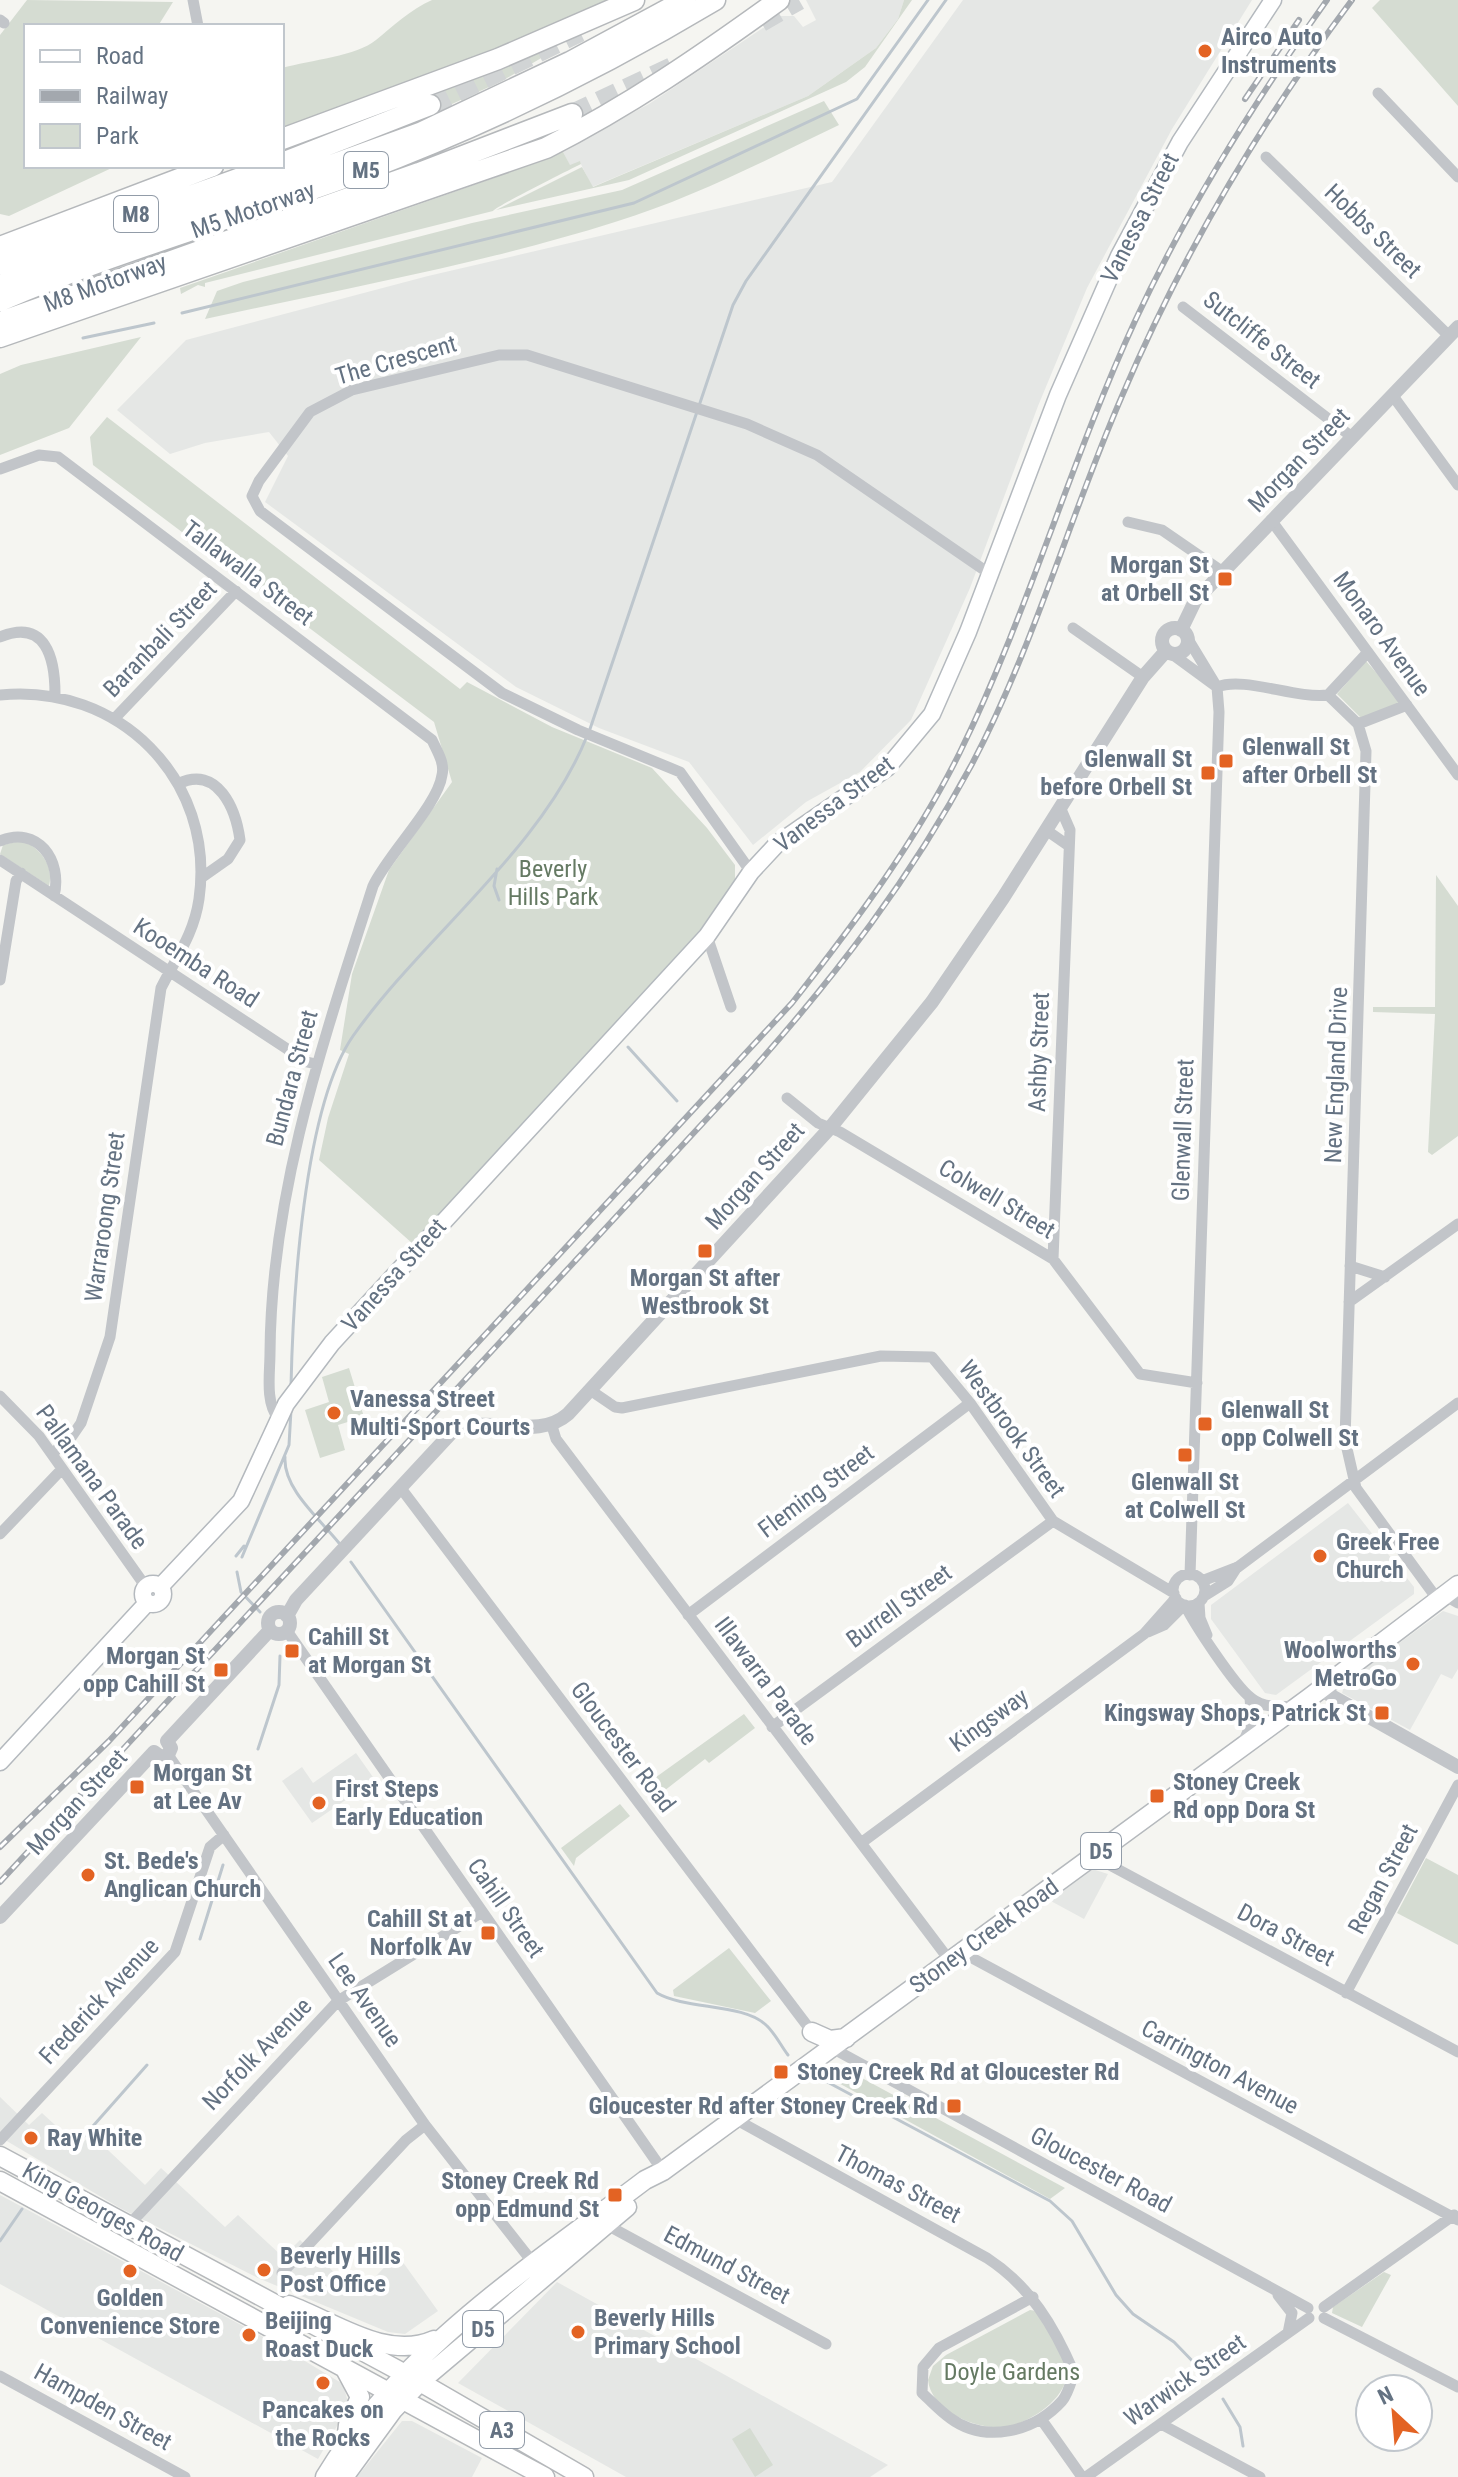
<svg xmlns="http://www.w3.org/2000/svg" width="1458" height="2477" font-family="'Roboto Condensed',sans-serif">
  <rect width="100%" height="100%" fill="#f5f5f1"/>
  <path fill="#e5e7e5" d="M806,0H904L898,19L876,48L808,96L592,187L580,162L570,166L562,150L649,104L781,16H794L803,27L816,20Z
    M963,0H1252L1172,129L1087,288L1038,406L970,588L911,720L860,772L806,802L753,845L689,762L599,728L516,687L265,502L288,456L269,432L205,443L170,454L117,410L186,340L428,276L832,182Z
    M1348,1503L1414,1587V1594L1276,1695L1265,1693L1211,1619V1605Z
    M1443,1611L1458,1616V1669L1452,1679L1441,1674L1410,1730L1342,1693L1345,1683Z
    M356,1753L375,1780L312,1823L282,1781L302,1767L313,1783Z
    M1092,1869L1108,1874L1084,1919L1049,1900Z
    M0,2097L29,2125L42,2113L79,2147L91,2134L145,2185L161,2168L225,2227L238,2215L283,2257L300,2240L358,2295L397,2254L438,2311L405,2334L388,2332L258,2278L120,2208L0,2137Z
    M0,2195L280,2346L343,2384L348,2402L345,2412L318,2459L0,2284Z
    M557,2282L888,2465L870,2477H626L458,2383Z
    M402,2421H412L482,2458L472,2477H357Z"/>
  <path fill="#d5dcd2" d="M27,0L173,2L158,26H26V166H116L9,216L0,214V35Z
    M432,0H621L282,131V68C311,60 357,56 376,40C392,27 411,9 432,0Z
    M904,0H912L865,67L846,82L629,180L496,210L582,167L593,187L808,96L876,48L898,19Z
    M1380,0H1458V106L1372,8Z
    M540,50L543,57L502,81L439,110L431,94Z
    M824,101L839,125C766,160 693,198 615,222C482,264 342,289 205,319L217,291L243,282L472,223L622,190Z
    M562,150L570,165L580,161L581,164C565,172 497,206 493,211L205,283V287L198,285L181,294L180,288L494,178Z
    M141,337L69,428L0,455V374L21,365Z
    M107,417L460,689L467,682L552,727L652,768L707,828L735,865V880L700,930L413,1244L319,1160L328,1118L349,1054L340,1050L352,974L389,870L452,782L434,722L93,465L90,437Z
    M1366,661L1402,702L1362,719L1337,694Z
    M23,840C41,850 54,865 49,886L0,854L3,845Z
    M1436,875L1458,906V1136L1432,1155L1428,1152L1435,1014L1373,1012V1007H1435Z
    M349,1368L364,1417L338,1425L345,1450L320,1458L305,1410L329,1402L322,1377Z
    M744,1714L755,1728L709,1763L705,1759L655,1798L645,1785Z
    M620,1804L630,1816L576,1858L574,1866L561,1848Z
    M1426,1858L1458,1875V1945L1397,1913Z
    M729,1948L771,2001L755,2013L674,1996L673,1990Z
    M838,2065L1065,2188L1050,2199L824,2075Z
    M1384,2272L1391,2275L1362,2327L1332,2313L1333,2307Z
    M1030,2310L1036,2311C1047,2329 1067,2349 1067,2371C1068,2398 1030,2423 1006,2427C978,2431 931,2411 928,2380L933,2366L946,2355Z
    M750,2428L773,2465L755,2477L732,2439Z"/>
  <g fill="none" stroke-linecap="round" stroke-linejoin="round">
    <path stroke="#bdc6cd" stroke-width="3" d="M182,313L634,203L857,99L928,0
      M83,338L154,323
      M590,729L733,305L746,281L946,0
      M497,869L494,886L499,900
      M628,1047L677,1101
      M291,1386C293,1298 303,1108 353,1036C422,938 542,849 587,736
      M285,1457C283,1489 320,1519 339,1543
      M236,1556L244,1546
      M242,1557L289,1445L291,1410
      M351,1562L657,1993C686,2010 743,2003 766,2025C775,2033 781,2046 788,2055
      M237,1572L241,1592L260,1612
      M258,1749L279,1685L280,1656
      M200,1939L223,1865
      M818,2077L1050,2201L1072,2221L1116,2295L1133,2314L1174,2342L1204,2373
      M78,2143L147,2065
      M0,2241L22,2209
      M1223,2399L1240,2427L1243,2446"/>
    <path stroke="#d1d4d5" stroke-width="20" stroke-dasharray="20 10" stroke-linecap="butt" d="M761,22L799,0
      M430,105L580,32
      M572,114L672,67"/>
    <g stroke="#b4b9be" stroke-width="19">
      <path id="secondary" d="M143 1594a10 10 0 1 1 20 0a10 10 0 1 1-20 0Z
        M160,1587L241,1501L286,1404L332,1343L707,936L751,872L777,844L887,768L932,714L968,632L1058,395L1119,256L1180,142L1273,0
        M0,1762L147,1603"/>
    </g>
    <g stroke="#b5b9bd" stroke-width="21">
      <path id="primary" d="M812,2032L830,2040L846,2038
        M289,2305C335,2322 386,2361 434,2340
        M325,2477C402,2349 529,2268 645,2180L663,2171L1309,1698L1458,1585
        M344,2477L393,2410L420,2382L627,2207"/>
    </g>
    <g stroke="#b5b8bb" stroke-width="21">
      <path id="trunk" d="M0,2156L420,2382L584,2477
        M0,2181L545,2477
        M345,2369L360,2397L348,2425L346,2443"/>
    </g>
    <g stroke="#b5b8bb" stroke-width="23">
      <path id="motorway" d="M282,139L498,59L634,0
        M282,163L430,105
        M0,247L213,166
        M0,264L274,166
        M0,285L420,133L570,62L685,0
        M0,301C117,251 241,216 360,172C483,126 603,67 715,0
        M0,322L419,173L572,114
        M0,337L546,148C629,106 703,55 779,0"/>
    </g>
    <path stroke="#c2c5c9" stroke-width="11" d="M193,0L198,26
      M0,20L4,23
      M1378,93L1458,177
      M1266,157L1449,336
      M1183,307L1352,437
      M1393,396L1458,485
      M0,469L39,455L58,457L432,740C437,751 445,763 442,775C438,805 388,854 373,886C324,1039 271,1191 270,1353C270,1373 265,1402 278,1418
      M1271,520L1458,775
      M1128,522L1162,530L1223,572
      M1073,628L1143,677
      M0,637C46,618 55,659 55,694
      M1188,639L1217,687L1219,712L1190,1575
      M1172,654L1217,687C1244,676 1295,699 1328,695L1368,652
      M0,695C118,683 216,779 199,899C194,934 176,958 161,988L110,1337L81,1423L68,1442L52,1453
      M1328,695L1358,724L1366,751L1345,1440L1356,1488L1438,1600
      M115,718L236,591
      M1358,724L1407,705
      M178,784C218,764 236,810 240,840L228,859L201,878
      M1046,830L1069,846
      M0,841C37,825 63,860 54,896
      M0,860L307,1062L316,1064
      M751,872L680,772L578,730L502,693L260,511L252,496L259,481L310,412L352,390L499,355H527L747,424L817,455L990,574
      M707,936L731,1007
      M0,980L16,881L21,873
      M787,1098L818,1123L840,1132L1053,1259L1140,1374L1197,1383
      M1053,1259L1070,830L1060,807
      M1350,1266L1385,1277
      M1349,1302L1458,1224
      M590,1390L615,1407L622,1408L881,1356L932,1357L970,1403L1053,1521L1174,1593
      M0,1396L39,1436L146,1587
      M552,1426L556,1439L950,1961
      M400,1487L812,2032
      M0,1534L62,1469
      M1173 1590a16 16 0 1 1 32 0a16 16 0 1 1-32 0Z
      M1202,1581L1238,1567L1458,1403
      M1444,1595L1458,1603
      M1204,1596L1228,1581L1237,1567
      M1199,1603L1200,1618L1207,1635
      M1185,1605C1194,1624 1235,1686 1251,1698C1263,1708 1280,1707 1294,1706
      M688,1615L970,1403
      M287,1631L663,2171
      M1148,1632L1164,1625L1184,1605
      M772,1727L1053,1521
      M1243,1743L1252,1722L1250,1698
      M168,1755L425,2125L534,2264
      M861,1843L1144,1634L1176,1598
      M1093,1856L1458,2052
      M961,1952L1458,2220
      M1346,1993L1458,1785
      M832,2048L1308,2308
      M735,2119L987,2258C1030,2286 1054,2326 1074,2373C1071,2382 1068,2394 1062,2401C1034,2432 985,2444 950,2418C940,2411 931,2401 922,2393L923,2367L939,2348L1033,2297
      M0,2140L175,1952L210,1847L224,1835
      M607,2225L826,2344
      M127,2227L338,2001L482,1912
      M282,2273L406,2140L425,2125
      M1278,2295L1292,2313L1288,2333
      M1324,2307L1454,2215
      M1324,2318L1458,2387
      M0,2376L185,2477
      M1041,2419L1082,2477
      M1161,2424L1260,2477
      M1086,2477L1309,2318"/>
    <path stroke="#c2c5c9" stroke-width="14" d="M1162 641a13 13 0 1 1 26 0a13 13 0 1 1-26 0Z
      M1181,630L1195,601L1458,327
      M268 1623a11 11 0 1 1 22 0a11 11 0 1 1-22 0Z
      M287,1616L296,1600L453,1431C490,1413 536,1442 568,1414L830,1128L932,1002L1003,898L1143,677L1166,651
      M1321,1690L1458,1767
      M167,1741L270,1630
      M154,1752L161,1757L168,1755L171,1748L167,1741
      M0,1917L154,1752"/>
    <use href="#secondary" stroke="#fff" stroke-width="16"/>
    <use href="#primary" stroke="#fff" stroke-width="18"/>
    <use href="#trunk" stroke="#fff" stroke-width="18"/>
    <use href="#motorway" stroke="#fff" stroke-width="20"/>
    <g stroke="#a3a8ae" stroke-width="6">
      <path id="rail" d="M1245,99L1299,20
        M0,1847L109,1741L792,1003C854,924 915,843 960,752C1028,613 1070,462 1135,321C1188,207 1254,102 1327,0
        M0,1882L752,1070C838,973 910,879 972,764C1034,646 1069,518 1122,396C1182,255 1260,123 1352,0"/>
    </g>
    <use href="#rail" stroke="#fff" stroke-width="3" stroke-dasharray="9" stroke-linecap="butt"/>
  </g>
  <g fill="#e36323" stroke="#fff" stroke-width="3">
    <circle cx="1205" cy="51" r="8"/>
    <rect x="1217" y="571" width="16" height="16" rx="4"/>
    <rect x="1218" y="753" width="16" height="16" rx="4"/>
    <rect x="1200" y="765" width="16" height="16" rx="4"/>
    <rect x="697" y="1243" width="16" height="16" rx="4"/>
    <circle cx="334" cy="1413" r="8"/>
    <rect x="1197" y="1416" width="16" height="16" rx="4"/>
    <rect x="1177" y="1447" width="16" height="16" rx="4"/>
    <circle cx="1320" cy="1556" r="8"/>
    <rect x="284" y="1643" width="16" height="16" rx="4"/>
    <circle cx="1413" cy="1664" r="8"/>
    <rect x="213" y="1662" width="16" height="16" rx="4"/>
    <rect x="1374" y="1705" width="16" height="16" rx="4"/>
    <rect x="129" y="1779" width="16" height="16" rx="4"/>
    <rect x="1149" y="1788" width="16" height="16" rx="4"/>
    <circle cx="319" cy="1803" r="8"/>
    <circle cx="88" cy="1875" r="8"/>
    <rect x="480" y="1925" width="16" height="16" rx="4"/>
    <rect x="773" y="2064" width="16" height="16" rx="4"/>
    <rect x="946" y="2098" width="16" height="16" rx="4"/>
    <circle cx="31" cy="2138" r="8"/>
    <rect x="607" y="2187" width="16" height="16" rx="4"/>
    <circle cx="264" cy="2270" r="8"/>
    <circle cx="130" cy="2271" r="8"/>
    <circle cx="578" cy="2332" r="8"/>
    <circle cx="249" cy="2335" r="8"/>
    <circle cx="323" cy="2383" r="8"/>
  </g>
  <g text-anchor="middle" dominant-baseline="central" stroke-width="8" stroke-linejoin="round" paint-order="stroke">
    <g fill="#fff" stroke="#929ca8" stroke-width="2">
      <rect x="344" y="152" width="44" height="36" rx="6"/>
      <rect x="114" y="196" width="44" height="36" rx="6"/>
      <rect x="1081" y="1833" width="40" height="36" rx="6"/>
      <rect x="463" y="2311" width="40" height="36" rx="6"/>
      <rect x="480" y="2412" width="44" height="36" rx="6"/>
    </g>
    <g font-size="22" font-weight="bold" fill="#647282">
      <text x="366" y="170">M5</text>
      <text x="136" y="214">M8</text>
      <text x="1101" y="1851">D5</text>
      <text x="483" y="2329">D5</text>
      <text x="502" y="2430">A3</text>
    </g>
    <g font-size="24" font-weight="bold" fill="#647282" stroke="#fff" text-anchor="start">
      <text x="1221" y="37">Airco Auto<tspan x="1221" dy="28">Instruments</tspan></text>
      <text x="1209" y="565" text-anchor="end">Morgan St<tspan x="1209" dy="28">at Orbell St</tspan></text>
      <text x="1242" y="747">Glenwall St<tspan x="1242" dy="28">after Orbell St</tspan></text>
      <text x="1192" y="759" text-anchor="end">Glenwall St<tspan x="1192" dy="28">before Orbell St</tspan></text>
      <text x="705" y="1278" text-anchor="middle">Morgan St after<tspan x="705" dy="28">Westbrook St</tspan></text>
      <text x="350" y="1399">Vanessa Street<tspan x="350" dy="28">Multi-Sport Courts</tspan></text>
      <text x="1221" y="1410">Glenwall St<tspan x="1221" dy="28">opp Colwell St</tspan></text>
      <text x="1185" y="1482" text-anchor="middle">Glenwall St<tspan x="1185" dy="28">at Colwell St</tspan></text>
      <text x="1336" y="1542">Greek Free<tspan x="1336" dy="28">Church</tspan></text>
      <text x="308" y="1637">Cahill St<tspan x="308" dy="28">at Morgan St</tspan></text>
      <text x="1397" y="1650" text-anchor="end">Woolworths<tspan x="1397" dy="28">MetroGo</tspan></text>
      <text x="205" y="1656" text-anchor="end">Morgan St<tspan x="205" dy="28">opp Cahill St</tspan></text>
      <text x="1366" y="1713" text-anchor="end">Kingsway Shops, Patrick St</text>
      <text x="153" y="1773">Morgan St<tspan x="153" dy="28">at Lee Av</tspan></text>
      <text x="1173" y="1782">Stoney Creek<tspan x="1173" dy="28">Rd opp Dora St</tspan></text>
      <text x="335" y="1789">First Steps<tspan x="335" dy="28">Early Education</tspan></text>
      <text x="104" y="1861">St. Bede's<tspan x="104" dy="28">Anglican Church</tspan></text>
      <text x="472" y="1919" text-anchor="end">Cahill St at<tspan x="472" dy="28">Norfolk Av</tspan></text>
      <text x="797" y="2072">Stoney Creek Rd at Gloucester Rd</text>
      <text x="938" y="2106" text-anchor="end">Gloucester Rd after Stoney Creek Rd</text>
      <text x="47" y="2138">Ray White</text>
      <text x="599" y="2181" text-anchor="end">Stoney Creek Rd<tspan x="599" dy="28">opp Edmund St</tspan></text>
      <text x="280" y="2256">Beverly Hills<tspan x="280" dy="28">Post Office</tspan></text>
      <text x="130" y="2298" text-anchor="middle">Golden<tspan x="130" dy="28">Convenience Store</tspan></text>
      <text x="594" y="2318">Beverly Hills<tspan x="594" dy="28">Primary School</tspan></text>
      <text x="265" y="2321">Beijing<tspan x="265" dy="28">Roast Duck</tspan></text>
      <text x="323" y="2410" text-anchor="middle">Pancakes on<tspan x="323" dy="28">the Rocks</tspan></text>
    </g>
    <g font-size="24" fill="#647282" stroke="#fff">
      <text transform="translate(253 210) rotate(-19)">M5 Motorway</text>
      <text transform="translate(1140 218) rotate(-63)">Vanessa Street</text>
      <text transform="translate(1373 231) rotate(44)">Hobbs Street</text>
      <text transform="translate(105 283) rotate(-20)">M8 Motorway</text>
      <text transform="translate(1262 340) rotate(38)">Sutcliffe Street</text>
      <text transform="translate(396 360) rotate(-16)">The Crescent</text>
      <text transform="translate(1299 460) rotate(-46)">Morgan Street</text>
      <text transform="translate(248 573) rotate(37)">Tallawalla Street</text>
      <text transform="translate(1382 634) rotate(54)">Monaro Avenue</text>
      <text transform="translate(160 639) rotate(-46)">Baranbali Street</text>
      <text transform="translate(834 804) rotate(-37)">Vanessa Street</text>
      <text transform="translate(196 963) rotate(33)">Kooemba Road</text>
      <text transform="translate(1039 1052) rotate(-88)">Ashby Street</text>
      <text transform="translate(1336 1075) rotate(-88)">New England Drive</text>
      <text transform="translate(292 1078) rotate(-75)">Bundara Street</text>
      <text transform="translate(1183 1130) rotate(-88)">Glenwall Street</text>
      <text transform="translate(755 1176) rotate(-48)">Morgan Street</text>
      <text transform="translate(997 1199) rotate(31)">Colwell Street</text>
      <text transform="translate(105 1217) rotate(-82)">Warraroong Street</text>
      <text transform="translate(394 1275) rotate(-48)">Vanessa Street</text>
      <text transform="translate(1012 1429) rotate(54)">Westbrook Street</text>
      <text transform="translate(92 1477) rotate(54)">Pallamana Parade</text>
      <text transform="translate(816 1491) rotate(-37)">Fleming Street</text>
      <text transform="translate(899 1606) rotate(-36)">Burrell Street</text>
      <text transform="translate(766 1681) rotate(53)">Illawarra Parade</text>
      <text transform="translate(989 1720) rotate(-36)">Kingsway</text>
      <text transform="translate(623 1747) rotate(53)">Gloucester Road</text>
      <text transform="translate(77 1802) rotate(-47)">Morgan Street</text>
      <text transform="translate(1383 1879) rotate(-62)">Regan Street</text>
      <text transform="translate(506 1908) rotate(55)">Cahill Street</text>
      <text transform="translate(1286 1935) rotate(28)">Dora Street</text>
      <text transform="translate(984 1936) rotate(-36)">Stoney Creek Road</text>
      <text transform="translate(365 2000) rotate(55)">Lee Avenue</text>
      <text transform="translate(99 2001) rotate(-47)">Frederick Avenue</text>
      <text transform="translate(257 2054) rotate(-46)">Norfolk Avenue</text>
      <text transform="translate(1220 2067) rotate(28)">Carrington Avenue</text>
      <text transform="translate(1101 2170) rotate(28)">Gloucester Road</text>
      <text transform="translate(898 2184) rotate(28)">Thomas Street</text>
      <text transform="translate(103 2212) rotate(29)">King Georges Road</text>
      <text transform="translate(727 2265) rotate(28)">Edmund Street</text>
      <text transform="translate(1185 2380) rotate(-35)">Warwick Street</text>
      <text transform="translate(103 2407) rotate(29)">Hampden Street</text>
    </g>
    <g font-size="24" fill="#657a63" stroke="#fff">
      <text x="553" y="869">Beverly<tspan x="553" dy="28">Hills Park</tspan></text>
      <text x="1012" y="2372">Doyle Gardens</text>
    </g>
  </g>
  <rect x="24" y="24" width="260" height="144" fill="#ffffff" stroke="#c1c7cd" stroke-width="2"/>
  <rect x="40" y="50" width="40" height="12" fill="#ffffff" stroke="#c1c7cd" stroke-width="2"/>
  <text x="96" y="64" font-size="24" fill="#647282">Road</text>
  <rect x="40" y="90" width="40" height="12" fill="#a3a8ae" stroke="#c1c7cd" stroke-width="2"/>
  <text x="96" y="104" font-size="24" fill="#647282">Railway</text>
  <rect x="40" y="124" width="40" height="24" fill="#d5dcd2" stroke="#c1c7cd" stroke-width="2"/>
  <text x="96" y="144" font-size="24" fill="#647282">Park</text>
  <g transform="translate(1394 2413) rotate(334)"><circle r="38" fill="#ffffff" stroke="#c1c7cd" stroke-width="2"/>
  <path d="M0-6L14 30L0 20L-14 30Z" fill="#e36323"/>
  <text y="-12" font-size="22" font-weight="bold" text-anchor="middle" fill="#647282">N</text>
  </g>
</svg>
